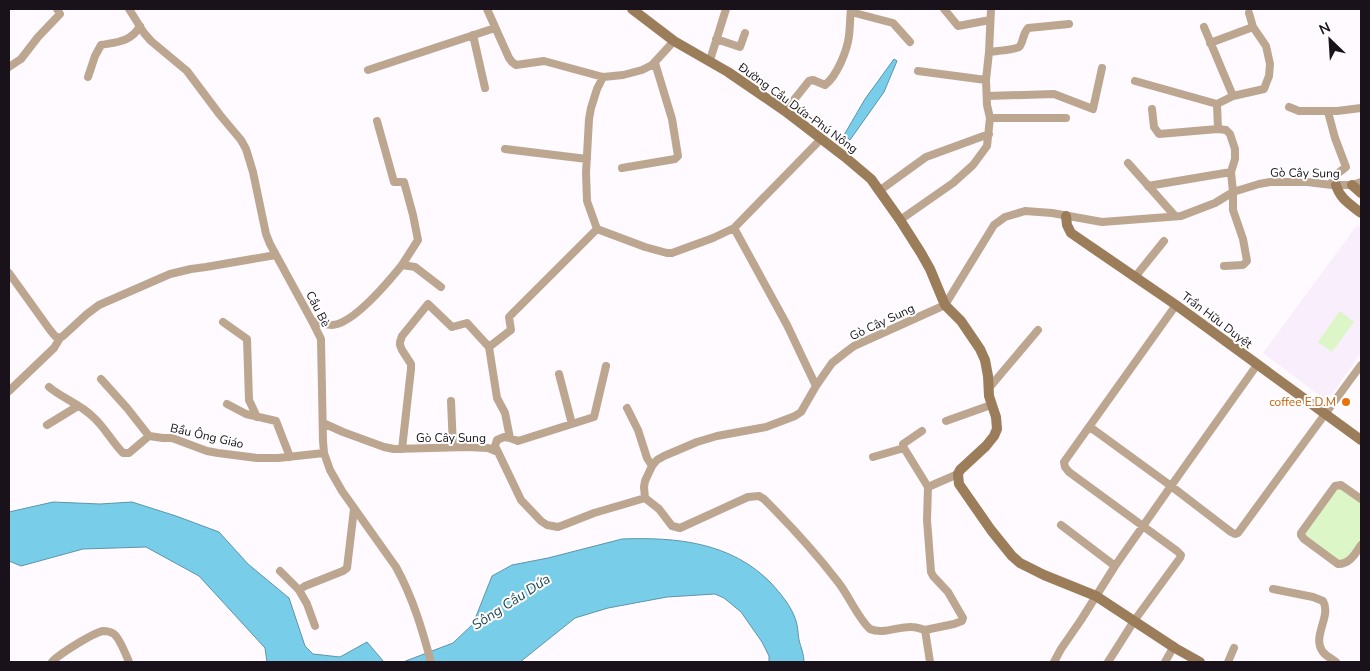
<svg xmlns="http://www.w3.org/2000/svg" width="1370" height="671" font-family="'Nunito Sans',sans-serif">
  <rect width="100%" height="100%" fill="#fefaff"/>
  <path fill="#f9eefb" d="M1357,225L1361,228V353L1327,401L1263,353Z"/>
  <path fill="#ddf6c8" d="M1340,311L1354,322L1332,352L1318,342Z
    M1340,487L1361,503V539L1347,559L1340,561L1304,536L1305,532L1336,488Z"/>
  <path fill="#78cde9" stroke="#5c95ab" d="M894,59L897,61L884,92L850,140L844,135L865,99Z
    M53,502L100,504L132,502L176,516L219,532L248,564L289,598L305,646L313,654L340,657L367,642L384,662H267L265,648L199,576L146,547L83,549L21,566L9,561V512Z
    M622,539C676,537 731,542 771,583C781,594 792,607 796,621C798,627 798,634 799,640C801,648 804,654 804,662H769V656L762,642L741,612L724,598L715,594L667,597L608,608L575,618L520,662H403L453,643L473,624L492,576L512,565L548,558Z"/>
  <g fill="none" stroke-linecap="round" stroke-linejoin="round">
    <path stroke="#bca68f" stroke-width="8" d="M129,9L144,33L151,41L187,71L220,115L241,140L246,149L253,172L266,234L270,244L312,321L321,339L323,441L324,453L330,470L342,491L396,567C413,598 422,629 431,662
      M487,9L509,58L512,62L516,65L544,61L603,77L623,75L642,70L652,65L674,41
      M944,9L958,26L990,20
      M851,12L893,23L910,42
      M1204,27L1233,96L1217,104L1218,129
      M473,35L485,88
      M716,39L740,47L745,33
      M1210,43L1253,27
      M989,52C995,51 1017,50 1020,46C1024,40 1022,35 1028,28L1069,24
      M710,60L726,9
      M9,67L21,59L38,37L60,14L57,9
      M368,70L495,28
      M918,71L986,80
      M88,77L95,56L101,45C117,42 131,42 140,26
      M603,77L597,89L591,108L589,119L586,173L587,201L597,229L645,247L667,253H672L713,238L734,228L821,139
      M1135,81L1217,104
      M987,96L1054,94L1093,109L1102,68
      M1233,96L1264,89L1269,76L1270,64L1266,46L1253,27L1249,13
      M1289,107L1299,111H1337L1361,108
      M1152,109L1154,127L1159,134L1218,129L1226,130L1230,134L1235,149V159L1231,172L1233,192V210L1243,239L1247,261L1243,265L1224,266
      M785,111L809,81L813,80L825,85C837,76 847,51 849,36C850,27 850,18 851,9
      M1328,112L1335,138L1346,167L1333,177L1332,185
      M990,118H1066
      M377,121L394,182H404L413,215L418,240L402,265
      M505,149L587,159
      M1128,163L1175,216
      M622,168L675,159L678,156L672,119L655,63
      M1148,186L1231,172
      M879,191L926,157L989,134
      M900,220L953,183L973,165L987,146L990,118L987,105L986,80L989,52L991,9
      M734,228L787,325L816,386
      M9,273L50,330L55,336L60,338L63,336L87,314L99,305L170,274L191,269L206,267L276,255
      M1135,277L1164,241
      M312,321C318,322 325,325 332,325C353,324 389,281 402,265L415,267L441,287
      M223,322L247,339L249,400L257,417
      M559,374L572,424
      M101,379L127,408L149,436L163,438H172L207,451L218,453L257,458H278L324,453
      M49,387C62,398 80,404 92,416C104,426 112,442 123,453H129L149,436
      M989,388L1038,330
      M9,391L54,348L60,338
      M451,401L453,447
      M227,404L246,414L276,421L290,457
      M627,408L638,430L647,458L652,466
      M946,421L991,405
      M323,423L343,432L384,447L394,449L467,447L488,448L498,452L521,500L541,521L547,525L558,527L566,524L594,513L645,498L644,487L645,481L652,466L657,460L664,456L697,442L717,436L766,427L795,416L801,412L816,386L832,363L846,352L854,346L945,305L994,225L1005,217L1025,211L1052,213L1102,222L1181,216L1215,203L1233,192L1259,184L1270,182H1307L1332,185H1352L1361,182
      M47,425L78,406
      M1090,427L1171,486L1257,365
      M510,438L518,441L594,417L606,366
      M904,448L928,487
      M402,449L411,369V364L402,350L400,345V342L402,336L428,304L452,327L467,323L489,347
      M498,452L495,446L497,440L504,437L510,438L505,413L497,398L489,347L511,330L509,317L597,229
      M873,457L904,448L903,444L922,431
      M645,498L659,509L672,526L680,528L748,497L759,496L764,499C790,525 815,552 838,582C849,596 858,618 870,629C883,635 899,626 912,627C917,627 921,629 925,630L930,662
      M1361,499L1341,485L1335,486L1301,533V535L1304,539L1338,564C1350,564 1355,554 1361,545
      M1061,525L1115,566
      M280,571L299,590
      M1273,589L1313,597L1323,601C1332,616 1311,637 1323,652C1326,656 1332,659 1336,662
      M315,626L307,604L299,590L305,586L343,571L347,568L354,509
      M925,630L954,624L962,621L963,618L948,592L933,576L931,572L927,520L928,487L958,474
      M52,662C59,654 93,633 103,631C107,631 111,632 114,634C120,639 126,655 129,662
      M1054,662L1061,649L1081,620L1115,566L1171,486L1231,532L1235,534L1238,533L1361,365
      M1108,662L1134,621L1180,558L1181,555L1177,551L1069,472L1065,467L1064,462L1176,305
      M1165,662L1174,646
      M1228,662L1234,648"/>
    <path stroke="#9c7d5a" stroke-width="10" d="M632,9L674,41L728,72L785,111L845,157L871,179L900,220L921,253L930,269L945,305L961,321L980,349L985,360L988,376L989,396L996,417L997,429L994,436L986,446L960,470L958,474L959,484L991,530L1012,556L1020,563L1044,575L1096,596L1175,648L1200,662
      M1336,185C1340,199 1350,204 1361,213
      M1352,185L1361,193
      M1066,216L1067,225L1071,233L1176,305L1361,440"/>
  </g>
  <circle fill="#e8710a" stroke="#fff" stroke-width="2" cx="1346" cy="402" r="5"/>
  <g text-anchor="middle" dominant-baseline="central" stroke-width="4" stroke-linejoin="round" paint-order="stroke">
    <g font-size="12" fill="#19121b" stroke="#fff">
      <text transform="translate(798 108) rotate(36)">Đường Cầu Dứa-Phú Nông</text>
      <text transform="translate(1305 173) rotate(1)">Gò Cây Sung</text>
      <text transform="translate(318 309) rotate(63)">Cầu Bè</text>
      <text transform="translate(1217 320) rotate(37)">Trần Hữu Duyệt</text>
      <text transform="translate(882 322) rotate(-25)">Gò Cây Sung</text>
      <text transform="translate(207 436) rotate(13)">Bầu Ông Giáo</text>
      <text x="451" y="438">Gò Cây Sung</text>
    </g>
    <g font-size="12" fill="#c56008" stroke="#fff" text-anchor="end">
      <text x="1336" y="402">coffee E.D.M</text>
    </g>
    <g font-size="14" font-style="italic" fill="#234a56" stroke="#fff">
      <text transform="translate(511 602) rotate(-33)">Sông Cầu Dứa</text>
    </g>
  </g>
  <rect width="1370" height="671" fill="none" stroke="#19121b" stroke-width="20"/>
  <g transform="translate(1330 40) rotate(335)" stroke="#ffffff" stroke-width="4" paint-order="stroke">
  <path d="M0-4L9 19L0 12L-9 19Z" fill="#19121b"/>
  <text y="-8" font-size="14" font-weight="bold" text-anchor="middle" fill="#19121b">N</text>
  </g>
</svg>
